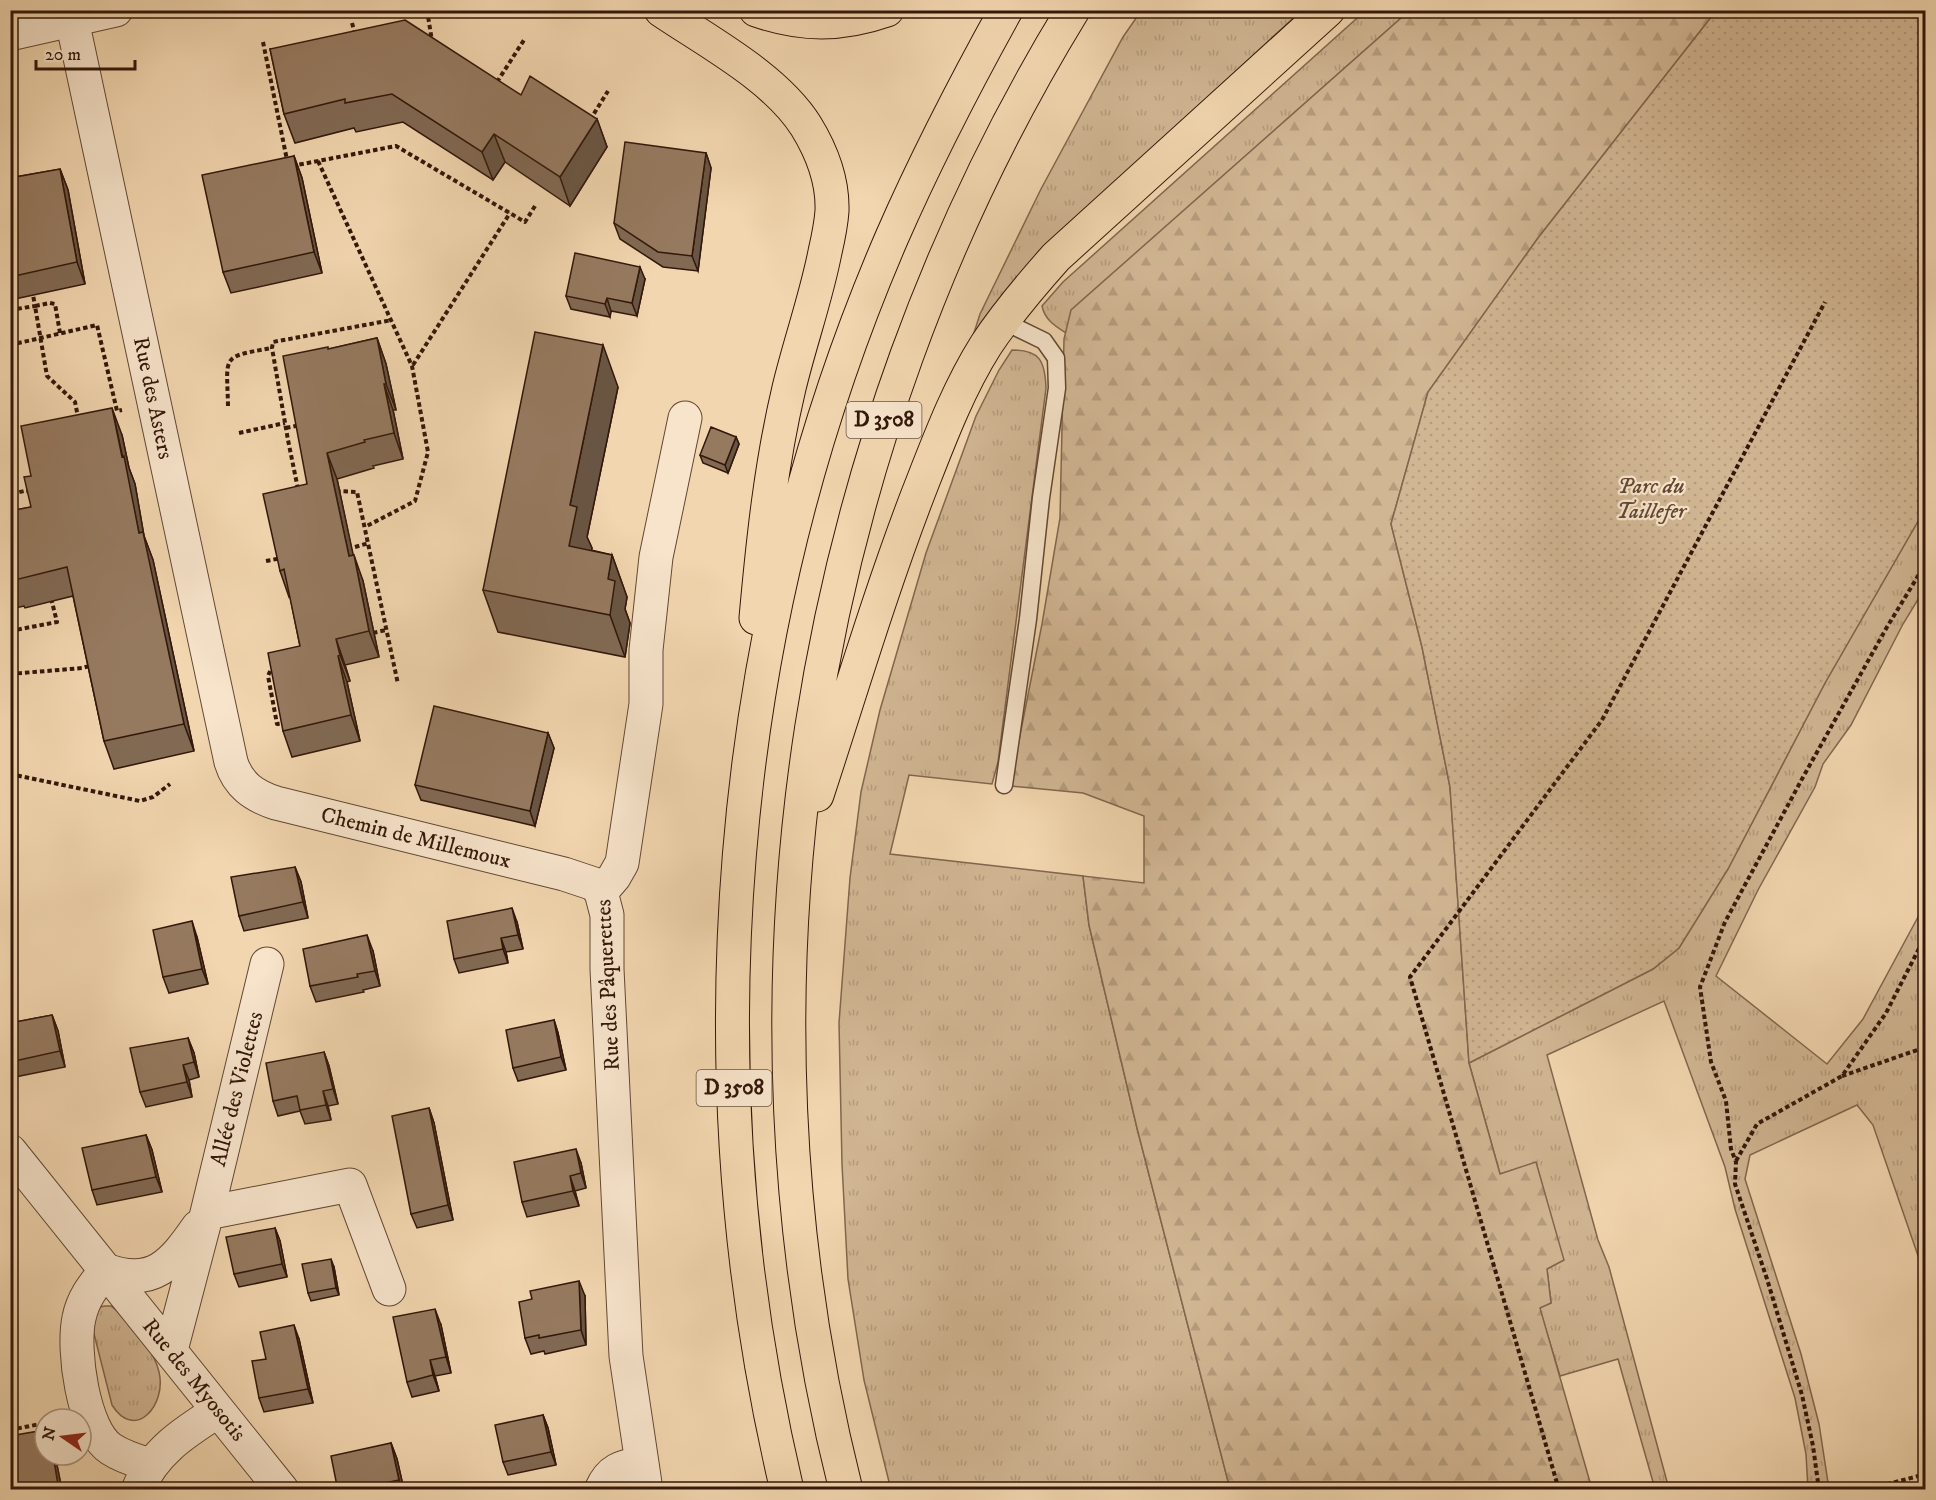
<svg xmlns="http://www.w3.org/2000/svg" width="1936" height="1500" font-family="'IM FELL DW Pica',serif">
  <defs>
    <pattern id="grass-tufts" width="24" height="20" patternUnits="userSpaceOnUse" patternTransform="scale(1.5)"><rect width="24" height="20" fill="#d1b693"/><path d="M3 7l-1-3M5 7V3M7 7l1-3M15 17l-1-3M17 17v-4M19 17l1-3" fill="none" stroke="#b49c7d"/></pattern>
    <pattern id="forest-firs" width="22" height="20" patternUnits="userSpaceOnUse" patternTransform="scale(1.5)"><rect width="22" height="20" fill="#d1b693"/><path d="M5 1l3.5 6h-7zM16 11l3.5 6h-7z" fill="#b49c7d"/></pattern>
    <pattern id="park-dots" width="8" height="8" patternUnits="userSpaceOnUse" patternTransform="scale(1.5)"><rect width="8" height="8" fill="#d1b693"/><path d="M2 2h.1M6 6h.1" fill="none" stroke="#b49c7d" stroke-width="1.8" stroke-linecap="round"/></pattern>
  </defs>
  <rect width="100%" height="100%" fill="#f2d6af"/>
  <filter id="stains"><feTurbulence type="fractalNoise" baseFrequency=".00333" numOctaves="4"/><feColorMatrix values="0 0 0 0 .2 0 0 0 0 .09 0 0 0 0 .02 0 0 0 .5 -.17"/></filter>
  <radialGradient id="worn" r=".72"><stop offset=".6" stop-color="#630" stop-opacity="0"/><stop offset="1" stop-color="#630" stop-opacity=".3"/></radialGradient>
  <path fill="url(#grass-tufts)" stroke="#82664e" stroke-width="1.5" d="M1141,11H1301L1097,199L972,339L980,314L1041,189L1123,37Z
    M1365,11H1409L1072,310L1066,333C1055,326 1045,320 1042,306L1063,282Z
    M1012,350C1040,350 1045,361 1046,388L998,762L992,784L909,775L890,854L1083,876L1089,925L1137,1128L1230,1489L891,1490L864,1380L848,1279L842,1164L839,1023L850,878L861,792L880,710L926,553L976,416L999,370Z
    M1925,509V588L1903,624L1851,725L1823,764L1815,787L1758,890L1716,976L1827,1064L1863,1019L1925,904V1276L1873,1125L1857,1105L1750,1155L1745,1179L1801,1354L1819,1424L1829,1489H1808L1806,1454L1795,1398L1735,1209L1725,1167L1664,1001L1547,1055L1598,1240L1609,1267L1669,1489H1655L1618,1359L1560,1376L1539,1307L1551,1303L1547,1269L1563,1260L1536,1163L1500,1174L1469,1063L1653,969L1679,948L1728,869L1825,683Z
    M105,1306H111L116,1310C133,1329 153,1347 159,1372C167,1405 135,1442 112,1405L91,1322L100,1307Z"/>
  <path fill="url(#forest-firs)" stroke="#82664e" stroke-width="1.5" d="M1409,11H1716L1538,238L1428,392L1391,524L1422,647L1450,787L1469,1063L1500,1174L1536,1162L1564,1260L1547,1269L1551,1303L1540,1308L1592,1489H1230L1137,1128L1089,925L1083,876L1144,883V816L1083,793L1010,786L1042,624L1060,518L1064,339L1071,310Z"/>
  <path fill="url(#park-dots)" stroke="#82664e" stroke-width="1.5" d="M1716,11H1925V509L1825,683L1728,869L1679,948L1653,969L1469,1063L1450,787L1422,647L1391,524L1428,392L1538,238Z"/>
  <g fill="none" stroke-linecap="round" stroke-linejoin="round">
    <g stroke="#624733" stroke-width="19">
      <path id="service" d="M1003,321L1044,341L1056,358L1057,388L1041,498L1028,619L1004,785"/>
    </g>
    <g stroke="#624733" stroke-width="35">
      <path id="minor" d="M72,20L231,762C238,785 254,796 276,803L564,874L594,884L601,892
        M10,34L116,10
        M10,1151L282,1490
        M207,1213L350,1185L389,1289
        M171,1350L207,1213L267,964
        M150,1465C137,1461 123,1457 111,1449C83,1431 72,1349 79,1318C83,1298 94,1285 106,1270C153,1288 173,1263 198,1227
        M138,1490C153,1452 185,1432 218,1411
        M601,1490C610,1469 621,1467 642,1463
        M646,1490L626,1356L607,969V915L601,892L614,877L622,863L646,704V650L656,557L685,418"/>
    </g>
    <g stroke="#32170a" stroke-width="35">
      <path id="trunk" d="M661,10C708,42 775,77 806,126C822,152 833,180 832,211C831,225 828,239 825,252C816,298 800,342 789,388C771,464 763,540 756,618
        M756,10C802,26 841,26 887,10
        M817,795C850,694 880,593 918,494C938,443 957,391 986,345C1007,313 1031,285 1056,257L1328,10
        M787,1490C689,1076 723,628 892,237C926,159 965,84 1006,10
        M846,1490C720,992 805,447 1073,10"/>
    </g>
    <path stroke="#32170a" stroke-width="4" stroke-dasharray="4.5 3" stroke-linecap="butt" d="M427,10L432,41
      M352,23L355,34
      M263,42L287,160
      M497,82L524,40
      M590,120L608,91
      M318,161L412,366L428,452L415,501L365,527
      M292,166L396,146L525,222L535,206
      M10,310L35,306L33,295
      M60,333L55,304L50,303L35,306L47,376L75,402L78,417
      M10,345L97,325L117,411L122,410
      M413,365L510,213
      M228,406C227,355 220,357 272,348
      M286,428L300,425
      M239,433L285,423
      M10,484L11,494
      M298,489L288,440L272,348L273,342L392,320
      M336,491L357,492L398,684
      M12,494L28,490L29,494
      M355,547L369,543
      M266,561L282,558
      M10,631L57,622L51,598
      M373,633L386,630
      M276,667L271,669L268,676L277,724L285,723
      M10,674L82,668L93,665
      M10,774L140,801L153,797L170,784
      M1842,1076L1926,1047
      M1736,1161L1757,1124L1842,1076L1886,1013L1926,935
      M10,1430L45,1423
      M1559,1490L1410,977L1602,720L1825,302
      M1819,1490L1813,1446L1802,1395L1767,1279L1735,1184L1736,1162L1731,1149L1726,1101L1711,1062L1700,987L1725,922L1802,779L1887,627L1926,563
      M1865,1490L1926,1474"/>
    <use href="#service" stroke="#f7e4cb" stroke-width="16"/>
    <use href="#minor" stroke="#f7e4cb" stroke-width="33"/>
    <use href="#trunk" stroke="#f2d6af" stroke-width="33"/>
  </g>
  <path fill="#816953" stroke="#32170a" stroke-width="1.5" d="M270,49L521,95L597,119L607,147L570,206L505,162L493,180L403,122L356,132L354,128L295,143L284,114Z
    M706,153L711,168L698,271L663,267L620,239L614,223Z
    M294,156L302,178L322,273L231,293L223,272Z
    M60,169L68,190L85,284L10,300V178Z
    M645,279L637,316L611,311L610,317L571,309L566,296Z
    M377,338L386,364L396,410H393L403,459L373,466L374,468L337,479L353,556L363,581L379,657L345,665L350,681L347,682L360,741L292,757L283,731L300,646L290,596L289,597L280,571L307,484L329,349Z
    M618,387L587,537L592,548L591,550L612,555L627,597L625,609L630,623L625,657L498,632L483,590Z
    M122,435L129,468L135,484L144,536L153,560L194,751L114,769L104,741L73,596L25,608L24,606L10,609V511L31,507V476Z
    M736,437L739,444L728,473L703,463L700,455Z
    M548,733L554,748L535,826L421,800L415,785Z
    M295,867L301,882L308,918L244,931L239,916Z
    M517,922L523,949L506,952L508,963L459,973L454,959Z
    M197,937L208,984L169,993L163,977Z
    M373,951L380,986L363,990L364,992L316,1002L310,986Z
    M52,1015L58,1031L65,1067L10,1078V1023Z
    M554,1020L558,1033L566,1070L518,1081L513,1068Z
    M188,1038L194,1053L199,1077L189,1080L192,1097L146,1107L140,1092Z
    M324,1052L329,1066L338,1104L328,1106L331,1120L305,1124L300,1111L278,1116L273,1101Z
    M429,1108L434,1123L453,1220L417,1228L411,1214Z
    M146,1135L152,1150L162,1192L97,1205L92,1190Z
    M581,1163L586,1188L575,1191L579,1206L527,1217L522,1202Z
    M275,1228L280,1241L287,1277L239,1287L234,1274Z
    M334,1267L339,1295L311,1301L308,1293Z
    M585,1296L586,1345L545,1354L544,1351L531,1354L525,1338Z
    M441,1325L451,1373L435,1376L439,1391L412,1397L407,1382Z
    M299,1339L313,1403L264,1412L259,1398L266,1359Z
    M543,1415L548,1428L556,1465L508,1475L503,1462Z
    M391,1443L397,1459L404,1490H338L337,1486Z
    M55,1455L62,1490H10Z"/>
  <path fill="#695543" stroke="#32170a" stroke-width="1.5" d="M597,119L607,147L570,206L560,177Z
    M494,134L505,162L493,180L482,152Z
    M706,153L711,168L698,271L692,256Z
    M294,156L302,178L322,273L314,252Z
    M60,169L68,190L85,284L77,262Z
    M640,267L645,279L637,316L632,303Z
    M607,298L611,311L610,317L605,304Z
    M377,338L386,364L396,410L386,384Z
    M603,345L618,387L587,537L592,548L584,587L569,546L570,505Z
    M384,384L393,410L403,459L394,433Z
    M112,408L122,435L129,468L135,484L144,536L153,560L194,751L184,724L139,533Z
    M736,437L739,444L728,473L725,465Z
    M327,453L337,479L359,582L349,556Z
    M354,555L363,581L379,657L369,631Z
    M612,555L627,597L625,609L630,623L625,657L610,615L608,579Z
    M336,639L345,665L350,681L340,655Z
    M338,656L347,682L360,741L351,715Z
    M548,733L554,748L535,826L530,811Z
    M295,867L301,882L308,918L303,902Z
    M512,908L517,922L523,949L518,935Z
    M192,921L197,937L208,984L202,969Z
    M367,935L373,951L380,986L375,971Z
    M501,938L506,952L508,963L503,949Z
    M52,1015L58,1031L65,1067L60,1051Z
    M554,1020L558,1033L566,1070L561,1057Z
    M188,1038L194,1053L199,1077L194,1062Z
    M324,1052L329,1066L338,1104L333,1089Z
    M183,1065L189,1080L192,1097L187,1082Z
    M323,1091L328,1106L331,1120L326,1105Z
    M429,1108L434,1123L453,1220L448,1205Z
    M146,1135L152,1150L162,1192L156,1177Z
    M576,1149L581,1163L586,1188L581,1173Z
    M570,1176L575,1191L579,1206L573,1191Z
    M275,1228L280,1241L287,1277L282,1264Z
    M331,1259L334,1267L339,1295L336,1288Z
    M579,1281L585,1296L586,1345L581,1330Z
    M435,1309L441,1325L451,1373L446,1357Z
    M294,1325L299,1339L313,1403L308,1389Z
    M430,1360L435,1376L439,1391L433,1375Z
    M543,1415L548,1428L556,1465L551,1452Z
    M391,1443L397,1459L404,1490H403L399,1480Z
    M53,1455H55L62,1490H60L58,1485Z"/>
  <path fill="#967a60" stroke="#32170a" stroke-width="1.5" d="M405,20L521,95L530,76L597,119L560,177L494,134L482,152L392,94L345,103V99L284,114L270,49Z
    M625,142L706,153L692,256L658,252L614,223Z
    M294,156L314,252L223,272L202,175Z
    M60,169L77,262L10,277V178Z
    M575,253L640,267L632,303L607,298L605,304L566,296Z
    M535,332L603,345L570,505L577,507L569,546L612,555L608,579L615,581L610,615L483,590Z
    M377,338L386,384H384L394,433L364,440L365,442L327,453L349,556L354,555L369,631L336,639L340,655L338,656L351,715L283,731L268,653L300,646L284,569L280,571L263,494L307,484L283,356L328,347V349Z
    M112,408L122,457L124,456L139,533L143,532L184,724L104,741L67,567L15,580L14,578L10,579V511L31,507L24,477L31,476L21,426Z
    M711,427L736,437L725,465L700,455Z
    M434,706L548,733L530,811L415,785Z
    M295,867L303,902L239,916L231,877Z
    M512,908L518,935L501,938L503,949L454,959L447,921Z
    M192,921L202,969L163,977L153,930Z
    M367,935L375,971L357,974L358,977L310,986L303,949Z
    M52,1015L60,1051L10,1062V1023Z
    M554,1020L561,1057L513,1068L506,1030Z
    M188,1038L194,1062L183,1065L187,1082L140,1092L130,1048Z
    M324,1052L333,1089L323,1091L326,1105L300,1110L297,1096L273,1101L266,1063Z
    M429,1108L448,1205L411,1214L392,1116Z
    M146,1135L156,1177L92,1190L82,1148Z
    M576,1149L581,1173L570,1176L573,1191L522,1202L514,1162Z
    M275,1228L282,1264L234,1274L226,1237Z
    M331,1259L336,1288L308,1293L302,1264Z
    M579,1281L581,1330L539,1338V1335L525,1338L519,1302L532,1299L530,1291Z
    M435,1309L446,1357L430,1360L433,1375L407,1382L393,1317Z
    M294,1325L308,1389L259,1398L252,1361L266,1359L260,1332Z
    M543,1415L551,1452L503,1462L495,1425Z
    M45,1430V1455H53L58,1485L36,1490H10V1436Z
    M391,1443L399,1480L351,1490H344L343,1484L337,1486L331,1456Z"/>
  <g text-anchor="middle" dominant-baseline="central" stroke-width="4.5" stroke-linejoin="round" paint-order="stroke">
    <g fill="#f7e4cb" stroke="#6d5444" stroke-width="1.5">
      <rect x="846.5" y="402" width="75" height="36" rx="4.5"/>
      <rect x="696.5" y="1070" width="75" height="36" rx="4.5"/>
    </g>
    <g font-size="21" font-weight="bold" fill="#32170a">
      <text x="884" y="420">D 3508</text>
      <text x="734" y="1088">D 3508</text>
    </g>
    <g font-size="22" fill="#32170a" stroke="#f7e4cb">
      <text transform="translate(153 398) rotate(78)">Rue des Asters</text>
      <text transform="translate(416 838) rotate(14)">Chemin de Millemoux</text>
      <text transform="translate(608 985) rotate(-93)">Rue des Pâquerettes</text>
      <text transform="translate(237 1089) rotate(-76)">Allée des Violettes</text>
      <text transform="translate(194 1380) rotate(51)">Rue des Myosotis</text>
    </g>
    <g font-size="22" font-style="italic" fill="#624733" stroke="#f7e4cb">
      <text x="1651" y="486">Parc du<tspan x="1651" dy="25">Taillefer</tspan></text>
    </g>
  </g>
  <rect width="1936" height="1500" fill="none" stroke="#f2d6af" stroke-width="36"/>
  <rect x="12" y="12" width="1912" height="1476" fill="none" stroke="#32170a" stroke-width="3"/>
  <rect x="18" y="18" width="1900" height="1464" fill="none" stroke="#32170a" stroke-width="1.5"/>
  <g transform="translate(63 1437) rotate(284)"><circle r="28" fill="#f7e4cb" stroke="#a8927e" stroke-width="1.5"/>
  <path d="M0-4.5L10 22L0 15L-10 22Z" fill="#8f2418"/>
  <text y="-9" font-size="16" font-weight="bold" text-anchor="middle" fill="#32170a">N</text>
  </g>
  <path d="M36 60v9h99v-9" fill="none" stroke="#32170a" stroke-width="3"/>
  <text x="45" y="60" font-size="18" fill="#32170a" stroke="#f7e4cb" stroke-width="4.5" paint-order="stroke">20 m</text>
  <rect width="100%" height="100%" filter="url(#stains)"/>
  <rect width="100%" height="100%" fill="url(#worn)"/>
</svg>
